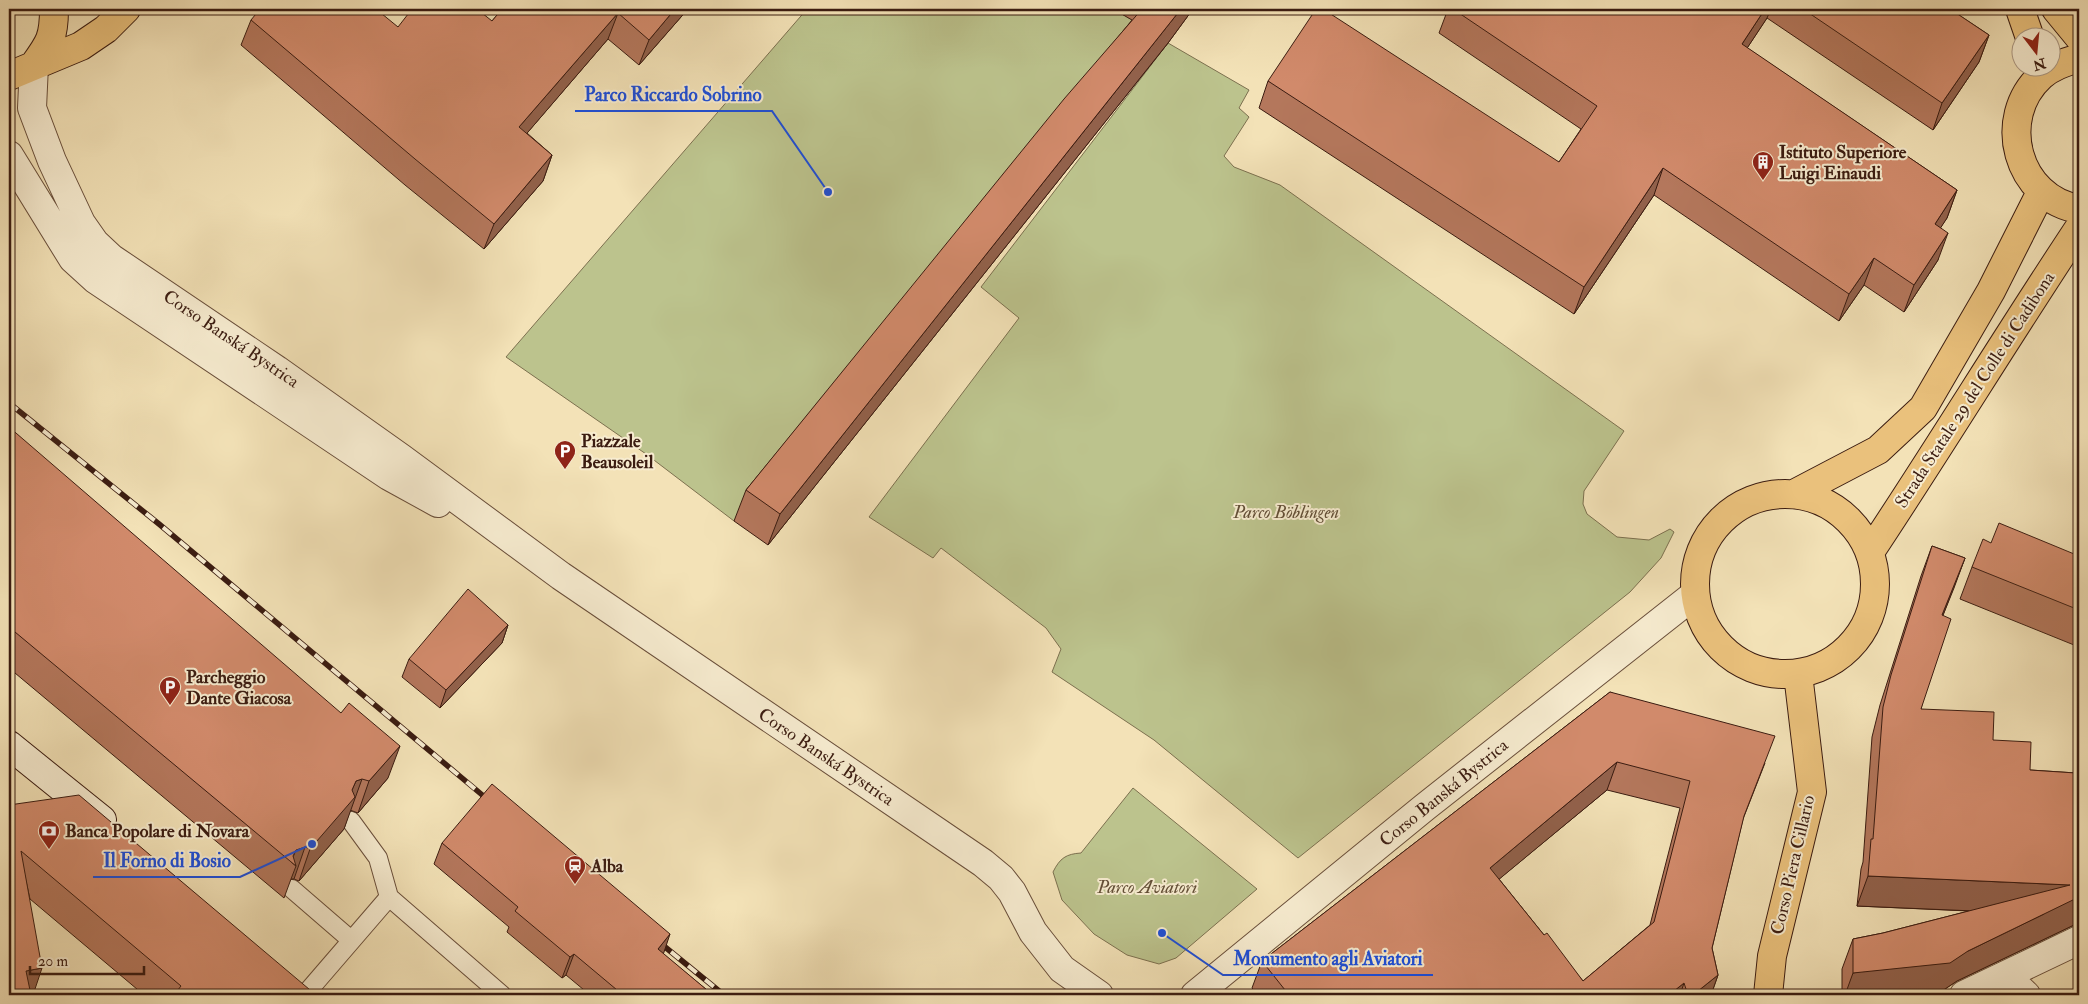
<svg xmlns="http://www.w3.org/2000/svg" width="2088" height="1004" font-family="'IM FELL Double Pica',serif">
  <rect width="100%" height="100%" fill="#f3e2b7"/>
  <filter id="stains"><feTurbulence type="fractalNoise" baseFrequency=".004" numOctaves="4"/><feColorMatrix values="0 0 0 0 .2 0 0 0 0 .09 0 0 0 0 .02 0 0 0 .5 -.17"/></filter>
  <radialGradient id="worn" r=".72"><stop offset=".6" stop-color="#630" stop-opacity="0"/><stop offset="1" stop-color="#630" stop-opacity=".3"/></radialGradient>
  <path fill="#bcc38d" stroke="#7c704f" d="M807,9H1114L1142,26L734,521L646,454L506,357Z
    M1168,43L1249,90L1239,108L1249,117L1224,156L1234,167L1280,185L1624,431L1584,491L1583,504L1587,514L1617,537L1649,540L1670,529L1674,532L1661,558L1630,592L1298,858L1154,740L1052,672L1061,649L1046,628L941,548L933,558L869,517L1019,318L981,287Z
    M1133,788L1257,889L1176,958L1159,964L1127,955L1094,934L1062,900L1053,872C1060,858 1066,854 1081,853Z"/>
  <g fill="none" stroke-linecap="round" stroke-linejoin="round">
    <g stroke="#694e3a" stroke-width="20">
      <path id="service" d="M351,821L378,858L389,897
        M292,889L351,940
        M308,991L389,897L502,995"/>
    </g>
    <g stroke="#694e3a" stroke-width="30">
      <path id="minor" d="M34,65L32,108L52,161L81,223L95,243L111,258L277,370L401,458L561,576L983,863L1001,878L1012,892L1033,932L1062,969L1099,995
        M9,155L73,259L95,279L389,476L438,503
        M2006,976L2026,995
        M1195,995L1425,807L1694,595
        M1964,995L2079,940"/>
    </g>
    <g stroke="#3b1c11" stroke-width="30">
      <path id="secondary" d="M9,745L102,820"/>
    </g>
    <g stroke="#3b1c11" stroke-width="30">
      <path id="primary" d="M2020,9L2030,38
        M2056,9L2079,37
        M2079,58C2066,62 2052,66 2041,76C1995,118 2017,199 2079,209
        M34,65C50,43 54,37 54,9
        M9,76L81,46L106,29L126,9
        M1695 584a90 90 0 1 1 180 0a90 90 0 1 1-180 0Z
        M1794,494L1878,450L1923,408L1991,291L2041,192
        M1870,552C1941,445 2008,335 2079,228
        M1768,995L1772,956L1812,792L1798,674"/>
    </g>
    <use href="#service" stroke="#f7ecd0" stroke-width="18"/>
    <use href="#minor" stroke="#f7ecd0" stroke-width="28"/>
    <use href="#secondary" stroke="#f7ecd0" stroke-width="28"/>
    <use href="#primary" stroke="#eac17c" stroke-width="28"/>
    <g stroke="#3b1c11" stroke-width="5.5">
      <path id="rail" d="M9,403L159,524L493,804
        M654,938L724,995"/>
    </g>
    <use href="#rail" stroke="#f7ecd0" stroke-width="4" stroke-dasharray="11" stroke-linecap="butt"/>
  </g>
  <path fill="#b4775c" stroke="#3b1c11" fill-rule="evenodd" d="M502,9H688L639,65L608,39L527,133L552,155L543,181L484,249L405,185L241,45L251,20L398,27L492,21Z
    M1113,9H1193L1168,43L768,545L734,521L746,490L1132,20Z
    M1448,9H1950L1989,35L1979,62L1933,130L1767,18L1747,48L1957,190L1947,218L1940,228L1938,260L1904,312L1864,285L1839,321L1654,195L1574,314L1259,108L1268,81L1559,162L1581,129L1439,33Z
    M9,427L388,778L358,813L350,810L344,829L299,881L294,879H291L284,898L9,668Z
    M1991,543L2079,556V647L1960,599L1972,567Z
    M1932,546L1965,558L1943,615L1921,709L1993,740L2030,770L2076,773L2079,770V919L2075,921L2074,925L1957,981L1939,993L1916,995H1842V969L1853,939L1883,933L1969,911L1857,906L1861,869L1863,862L1872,737L1880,705L1921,576Z
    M508,625L502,643L440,708L402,677L409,659Z
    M1610,692L1765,763L1743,819L1712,948L1718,975L1711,995H1257L1252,988L1262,961ZM1607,790L1680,808L1650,925L1583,981L1544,935L1499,879Z
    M9,805L316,995H144L30,899Z
    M442,843L663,954L713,995H590L566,975L562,978L507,932L509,927L434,864Z"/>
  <path fill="#92614b" stroke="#3b1c11" d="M675,9H688L639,65L649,40Z
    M1181,9H1193L1168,43L768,545L780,514Z
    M1765,9H1771L1767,18L1732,71L1742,44Z
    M618,13L608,39L510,153L519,127Z
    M1989,35L1979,62L1933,130L1942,103Z
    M552,155L543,181L484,249L494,224Z
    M1663,168L1654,195L1574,314L1584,287Z
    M1957,190L1947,218L1925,252L1935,224Z
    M1948,233L1938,260L1904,312L1914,285Z
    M1874,258L1864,285L1839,321L1849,294Z
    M1965,558L1954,588L1931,645L1942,615Z
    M508,625L502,643L440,708L446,690Z
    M400,746L388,778L358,813L369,781Z
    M1617,762L1607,790L1480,895L1490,868Z
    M362,779L344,829L299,881L310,849L352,790L356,781Z
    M305,847L294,879H291L296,866L291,862L296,850Z
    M1868,876L2070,885L2079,897V919L2075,921L2074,925L1957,981L1939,993L1916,995H1845L1853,973L1968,951L2044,914L1857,906Z
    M670,934L663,955L658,949Z
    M574,954L566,975L562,978L570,957Z
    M42,968L33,995H17L26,971Z
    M1718,975L1711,995H1693Z
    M1684,983L1680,995H1669Z"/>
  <path fill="#d18a6b" stroke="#3b1c11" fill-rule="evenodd" d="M260,9H376L398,27L412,9H477L492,21L502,9H675L649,40L618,13L519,127L552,155L494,224L415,159L251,20Z
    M1142,9H1181L780,514L746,490L1064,99Z
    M1316,9H1323L1559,162L1597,106L1453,9H1765L1742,44L1957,190L1935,224L1948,233L1914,285L1874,258L1849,294L1663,168L1584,287L1268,81Z
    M1803,9H1950L1989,35L1942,103Z
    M9,427L341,713L349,703L400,746L369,781L362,779L356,781L352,790L355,797L310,849L305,847L296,850L293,856L296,866L9,627Z
    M1999,523L2079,556V610L1972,567L1983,539L1991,543Z
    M1932,546L1965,558L1942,615L1951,619L1921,709L1994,712L1993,740L2031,742L2030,770L2076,773L2079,770V897L1968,951L1950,963L1853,973V939L1883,933L2070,885L1868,876L1871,839H1873L1883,707L1891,675Z
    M468,589L508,625L446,690L409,659Z
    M1610,692L1775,736L1744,816L1712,948L1718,975L1693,995H1688L1684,983L1669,995H1289L1262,961ZM1617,762L1690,781L1654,922L1583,981L1547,933L1544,935L1490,868Z
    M492,784L670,934L658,949L713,995H623L574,954L570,957L515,911L518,907L442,843Z
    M79,795L316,995H174L181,986L21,851L42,968L26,971L31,995H9V805Z"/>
  <defs>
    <g id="building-pin" transform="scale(1.125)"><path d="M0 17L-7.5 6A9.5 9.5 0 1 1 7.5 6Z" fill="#8f2418" stroke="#f7ecd0"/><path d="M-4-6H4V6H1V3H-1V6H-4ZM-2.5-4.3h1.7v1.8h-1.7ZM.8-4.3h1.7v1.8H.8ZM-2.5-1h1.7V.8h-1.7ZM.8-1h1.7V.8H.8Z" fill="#fff"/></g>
    <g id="parking-pin" transform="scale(1.125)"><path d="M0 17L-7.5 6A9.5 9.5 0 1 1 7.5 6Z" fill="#8f2418" stroke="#f7ecd0"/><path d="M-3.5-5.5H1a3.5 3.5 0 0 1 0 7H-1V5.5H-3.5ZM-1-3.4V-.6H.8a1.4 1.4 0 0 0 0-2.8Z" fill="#fff"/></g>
    <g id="bank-pin" transform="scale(1.125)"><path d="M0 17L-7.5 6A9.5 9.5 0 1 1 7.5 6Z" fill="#8f2418" stroke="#f7ecd0"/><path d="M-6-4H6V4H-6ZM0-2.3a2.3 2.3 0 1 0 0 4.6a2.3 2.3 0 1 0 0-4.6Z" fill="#fff"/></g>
    <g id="station-pin" transform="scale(1.125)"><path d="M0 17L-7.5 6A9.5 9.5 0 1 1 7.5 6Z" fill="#8f2418" stroke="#f7ecd0"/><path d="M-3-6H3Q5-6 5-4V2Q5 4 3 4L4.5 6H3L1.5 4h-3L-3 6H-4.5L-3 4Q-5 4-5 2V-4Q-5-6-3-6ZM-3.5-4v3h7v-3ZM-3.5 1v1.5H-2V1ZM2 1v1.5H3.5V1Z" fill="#fff"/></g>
  </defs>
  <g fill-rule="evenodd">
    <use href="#building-pin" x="1763" y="162"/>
    <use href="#parking-pin" x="565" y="451"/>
    <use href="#parking-pin" x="170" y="687"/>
    <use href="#bank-pin" x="49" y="831"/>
    <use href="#station-pin" x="575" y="866"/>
  </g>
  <g text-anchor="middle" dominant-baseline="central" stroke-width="4" stroke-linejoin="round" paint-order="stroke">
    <g font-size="18" font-weight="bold" fill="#3b1c11" stroke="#f7ecd0" text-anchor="start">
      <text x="1779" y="152">Istituto Superiore<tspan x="1779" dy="21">Luigi Einaudi</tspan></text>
      <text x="581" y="441">Piazzale<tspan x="581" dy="21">Beausoleil</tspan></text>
      <text x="186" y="677">Parcheggio<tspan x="186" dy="21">Dante Giacosa</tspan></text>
      <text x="65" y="831">Banca Popolare di Novara</text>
      <text x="591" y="866">Alba</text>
    </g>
    <g font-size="18" fill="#3b1c11" stroke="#f7ecd0">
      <text transform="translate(231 339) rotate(34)">Corso Banská Bystrica</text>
      <text transform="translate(1975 390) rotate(-57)">Strada Statale 29 del Colle di Cadibona</text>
      <text transform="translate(826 757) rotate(34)">Corso Banská Bystrica</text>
      <text transform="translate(1444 793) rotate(-39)">Corso Banská Bystrica</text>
      <text transform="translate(1793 865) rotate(-77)">Corso Piera Cillario</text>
    </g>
    <g font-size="18" font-style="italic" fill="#624e36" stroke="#f7ecd0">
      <text x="1286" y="512">Parco Böblingen</text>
      <text x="1147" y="887">Parco Aviatori</text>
    </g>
  </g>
  <path fill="none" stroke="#1d4ed8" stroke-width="2" d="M828 192L772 111H575M312 844L240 877H93M1162 933L1223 975H1433"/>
  <g fill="#1d4ed8" stroke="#f7ecd0" stroke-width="2">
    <circle cx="828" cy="192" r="5"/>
    <circle cx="312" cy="844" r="5"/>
    <circle cx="1162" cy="933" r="5"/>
  </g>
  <g font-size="19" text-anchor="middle" font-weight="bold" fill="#1d4ed8" stroke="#f7ecd0" stroke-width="4" stroke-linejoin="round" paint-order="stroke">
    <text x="673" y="101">Parco Riccardo Sobrino</text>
    <text x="167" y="867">Il Forno di Bosio</text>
    <text x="1328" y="965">Monumento agli Aviatori</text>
  </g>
  <rect width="2088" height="1004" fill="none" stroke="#f3e2b7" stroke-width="30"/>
  <rect x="10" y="10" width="2068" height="984" fill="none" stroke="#3b1c11" stroke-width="2.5"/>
  <rect x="15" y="15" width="2058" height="974" fill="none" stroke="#3b1c11"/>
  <g transform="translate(2036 52) rotate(164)"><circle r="24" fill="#f7ecd0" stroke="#ac9984"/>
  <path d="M0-4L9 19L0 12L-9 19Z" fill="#8f2418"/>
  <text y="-8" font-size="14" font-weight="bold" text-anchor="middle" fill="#3b1c11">N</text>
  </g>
  <path d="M30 966v8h114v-8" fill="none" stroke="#3b1c11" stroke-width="2.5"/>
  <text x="38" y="966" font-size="15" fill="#3b1c11" stroke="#f7ecd0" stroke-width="4" paint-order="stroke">20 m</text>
  <rect width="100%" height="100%" filter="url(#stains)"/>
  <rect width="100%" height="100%" fill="url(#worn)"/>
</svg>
